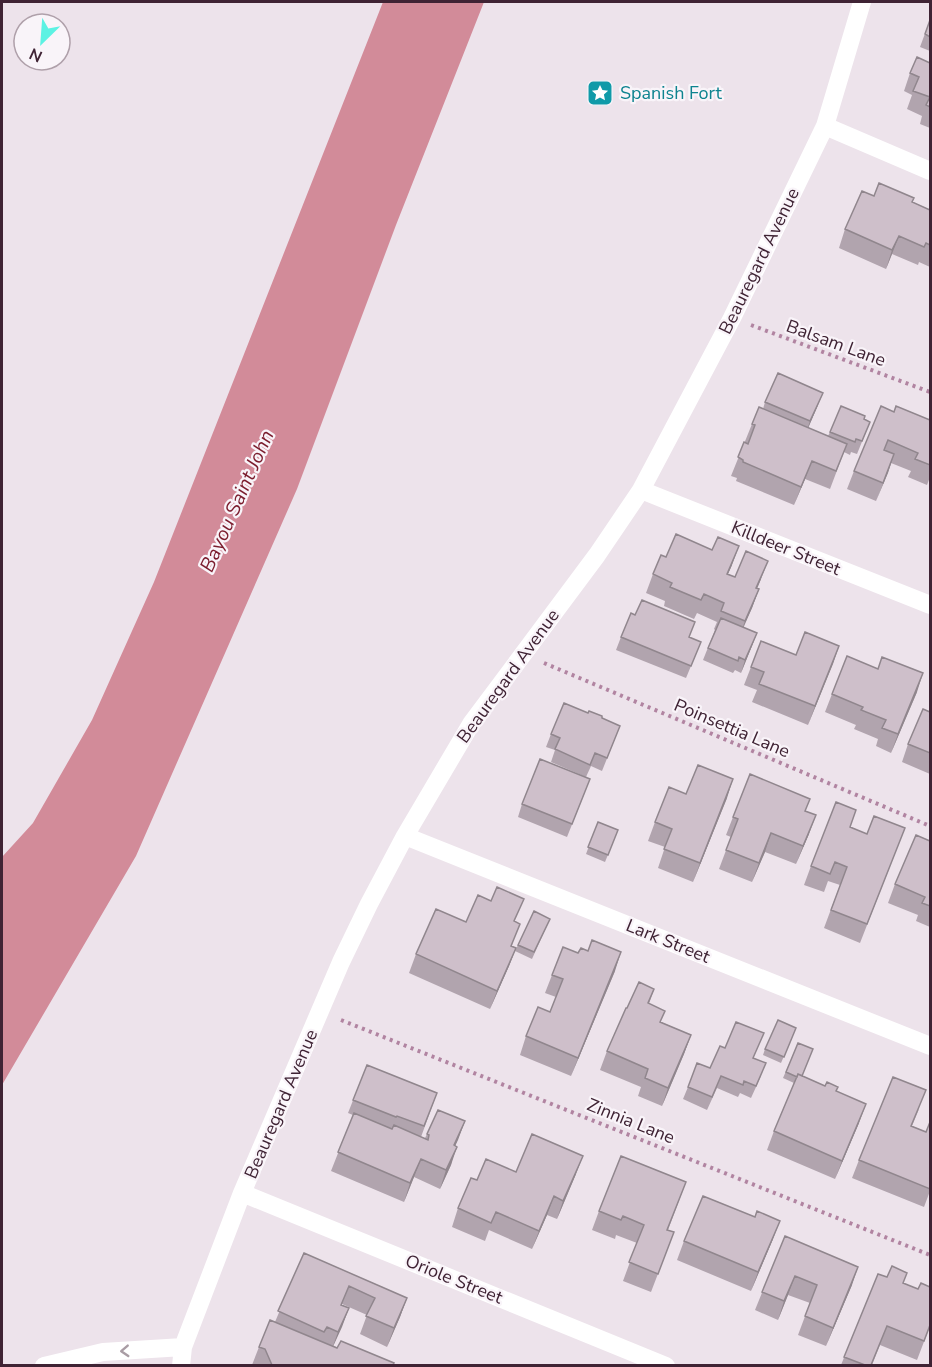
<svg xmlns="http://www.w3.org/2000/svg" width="932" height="1367" font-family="'Nunito Sans',sans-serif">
  <rect width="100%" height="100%" fill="#ede3eb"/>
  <path fill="#d28b99" d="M383,2H484L396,225L297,489L136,856L2,1085V857L33,823L92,720L154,582Z"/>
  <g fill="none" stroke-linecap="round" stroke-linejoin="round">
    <path stroke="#b184a1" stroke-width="4" stroke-dasharray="3 4.5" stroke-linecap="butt" d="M751,325L930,392
      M544,663L930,826
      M341,1020L930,1255"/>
    <path stroke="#fff" stroke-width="18" d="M825,126L930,171
      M641,490L930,605
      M405,836L930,1046
      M242,1193L666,1366
      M44,1366L103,1352L183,1347
      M181,1366L183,1347L242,1193L341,962L369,904L405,836L471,724L597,555L641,490L732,318L825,126L862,2"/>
  </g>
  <path fill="#b1a4ae" d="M930,20V51L920,47Z
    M930,63V128L920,124L922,116L907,109L912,95L904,91L910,73Z
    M874,196L913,202L930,210V267L919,262L918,265L892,254L886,269L839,248L845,229Z
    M765,402L818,405L808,428L828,436L830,432L864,419L870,422L857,454L851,452L850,455L844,452L830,489L805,479L794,505L736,481L737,478L731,476L752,424L763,409Z
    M894,412L930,420V477L927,485L908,477L911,471L891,463L876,501L847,489L854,471Z
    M666,557L732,565L728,574L735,577L761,579L757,589H759L752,608L743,627L757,633L741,673L735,670L733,673L703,660L715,630L714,629L717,622L697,613L694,619L664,606L665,601L646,593L653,574Z
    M621,637H689L696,654L686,678L616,650Z
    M839,646L808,725L752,702L757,690L744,685L751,667L796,655Z
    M917,692L891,753L876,746L878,739L854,729L856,725L825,712L832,694Z
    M930,712V774L902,762L908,744Z
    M602,718L620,726L602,771L591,766L586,777L551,762L555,750L546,747L551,734Z
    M585,792L567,837L518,817L522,804Z
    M727,798L693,882L658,868L665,847L648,841L655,822Z
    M805,811L809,834L796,864L765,852L752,882L719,869L731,837L726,835L733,817Z
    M598,822L618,830L605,862L586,854Z
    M850,827L867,834L905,828L860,943L824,928L840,885L828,881L824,892L804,885L811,866Z
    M930,841V927L916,921L918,915L888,903L895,884Z
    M550,919L532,959L515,951L518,945Z
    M515,922L512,946L516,948L509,966L490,1009L409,973L416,954Z
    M615,971L571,1076L520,1055L526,1036L550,1012L556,997L545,993L552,975Z
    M654,989L649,1004L661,1022L691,1035L684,1054L662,1106L638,1096L641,1087L600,1070L607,1051L627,1008Z
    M796,1028L781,1063L763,1055L765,1049Z
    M798,1043L802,1076L837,1091L859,1123L835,1179L767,1150L774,1131L794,1083L783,1078Z
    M754,1058L761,1076L751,1098L740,1093L738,1097L717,1088L707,1110L683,1099L688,1087L710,1068Z
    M367,1065L437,1093L421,1137L425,1138L427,1134L465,1121L455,1146L451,1165L440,1189L414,1177L404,1202L331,1171L353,1115L348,1113Z
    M919,1109L912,1126L926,1132L930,1122V1191L924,1207L852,1178L859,1160Z
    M516,1172L576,1174L557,1219L547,1215L532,1249L489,1230L485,1241L452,1227L458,1208L477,1180Z
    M686,1182L668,1230L674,1232L651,1292L623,1281L637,1243L616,1235L615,1239L592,1230L599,1211Z
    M785,1236L852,1285L826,1346L798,1335L810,1303L788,1295L778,1320L755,1310Z
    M773,1239L751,1291L677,1260L684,1241Z
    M304,1253L407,1298L400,1317L387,1347L360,1334L367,1315L342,1304V1305L349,1308L333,1346L393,1365H252L259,1347L275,1322Z
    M878,1274L918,1289L930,1326L917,1360L880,1345L872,1365H841Z"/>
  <path fill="#90868d" d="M899,236L892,254L886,269L892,250Z
    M823,393L818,405L806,433L810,421Z
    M894,454L888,473L876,501L883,483Z
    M812,461L805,479L794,505L801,487Z
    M739,546L732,565L720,592L727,574Z
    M768,561L761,579L749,607L756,588Z
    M759,589L752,608L738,640L745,621Z
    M757,633L752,646L741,673L745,660Z
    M839,646L833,664L808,725L815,706Z
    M923,673L917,692L891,753L898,734Z
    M733,779L727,798L693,882L700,863Z
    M816,815L809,834L796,864L803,846Z
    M771,833L765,852L752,882L759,863Z
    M516,948L509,966L490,1009L497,991Z
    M621,952L615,971L571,1076L578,1058Z
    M691,1035L684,1054L662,1106L668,1088Z
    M866,1104L859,1123L835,1179L842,1161Z
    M465,1121L458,1140L447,1163L454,1145Z
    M457,1147L451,1165L440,1189L446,1170Z
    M583,1156L576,1174L557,1219L563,1201Z
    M421,1159L414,1177L404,1202L410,1183Z
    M554,1196L547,1215L532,1249L539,1231Z
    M780,1221L773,1239L751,1291L758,1272Z
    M858,1267L852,1285L826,1346L833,1328Z
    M795,1276L788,1295L778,1320L784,1301Z
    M407,1298L400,1317L387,1347L394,1328Z
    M349,1308L342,1327L331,1351L338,1332Z"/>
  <path fill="#cebfca" stroke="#90868d" stroke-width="1.5" d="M930,20V37L925,34Z
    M917,57L930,63V107L926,105L930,97L913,91L919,77L910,73Z
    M879,183L914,198L912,202L930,210V245L926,243L924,247L899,236L892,250L845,229L862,191L874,196Z
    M778,373L823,393L810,421L765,402Z
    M841,406L865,416L864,419L870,422L862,441L856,439L855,442L830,432Z
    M881,406L894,412L896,406L930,420V465L915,459L918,453L888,440L884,450L894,454L883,483L854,471Z
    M759,407L847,444L836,471L812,461L801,487L743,462V460L738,457L744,442L748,444L755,425L752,424Z
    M676,534L712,550L718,537L739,546L727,574L735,577L746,551L768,561L756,588L759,589L745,621L721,611L724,603L704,594L701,600L670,587L672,583L653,574L661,555L666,557Z
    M642,600L695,622L689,637L701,642L691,666L621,637L631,613L635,615Z
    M721,618L757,633L745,660L739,657L738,661L708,648Z
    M805,632L839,646L815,706L759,684L764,672L751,667L761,641L796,655Z
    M847,656L878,669L882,657L923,673L898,734L882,728L886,720L861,710L863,707L832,694Z
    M564,703L588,713L589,711L602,716V718L620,726L607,758L595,753L590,765L555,749L560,738L551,734Z
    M923,709L930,712V753L908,744Z
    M540,759L590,779L572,824L522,804Z
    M698,765L733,779L700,863L664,849L672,829L655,822L669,787L686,794Z
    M750,774L810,799L805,811L816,815L803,846L771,833L759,863L726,850L738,819L733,817Z
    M836,802L856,810L850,827L867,834L874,816L905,828L867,924L831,910L847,867L835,862L830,874L811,866Z
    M598,822L618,830L608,855L588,847Z
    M916,835L930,841V906L922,903L925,897L895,884Z
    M497,887L524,899L514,921L520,924L511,946L516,948L497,991L416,954L436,909L466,922L478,895L491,901Z
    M534,911L550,919L534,952L518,945Z
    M592,940L621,952L578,1058L526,1036L538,1007L550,1012L563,979L552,975L563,947L578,953L581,948L588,951Z
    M639,982L654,989L648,1003L665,1011L660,1022L691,1035L668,1088L645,1078L648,1069L607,1051L626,1008H627Z
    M778,1020L796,1028L784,1057L765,1049Z
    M736,1022L764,1033L753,1058L766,1063L756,1086L744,1081L743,1085L721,1076L712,1097L688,1087L697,1063L710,1068L720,1046L725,1048Z
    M798,1043L813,1049L802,1076L798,1074L797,1077L786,1072Z
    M367,1065L437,1093L424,1126L397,1116L396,1117L353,1100Z
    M798,1074L825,1086L827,1082L838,1087L836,1091L866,1104L842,1161L774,1131Z
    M893,1077L926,1090L911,1126L926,1132L930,1122V1189L859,1160Z
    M438,1110L465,1121L454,1145L457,1147L446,1170L421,1159L410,1183L338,1152L354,1113L392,1129L394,1125L428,1140L429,1135L427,1134Z
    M532,1134L583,1156L563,1201L554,1196L539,1231L496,1212L491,1223L458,1208L471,1178L477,1180L486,1159L516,1172Z
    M621,1156L686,1182L667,1230L674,1232L658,1274L629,1262L644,1225L623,1216L621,1220L599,1211Z
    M703,1196L755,1217L757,1211L780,1221L758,1272L684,1241Z
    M785,1236L858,1267L833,1328L805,1316L817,1285L795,1276L784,1301L762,1292Z
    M304,1253L407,1298L394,1328L366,1316L375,1298L349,1286L341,1305L349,1308L338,1332L327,1327L324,1332L278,1311Z
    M892,1266L907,1273L903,1283L918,1289L921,1283L930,1287V1325L924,1341L887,1326L871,1365H865L844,1357L878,1274L887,1277Z
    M270,1320L337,1348L341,1341L394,1363L393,1365H272L265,1349L259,1347Z"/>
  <defs><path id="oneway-chevron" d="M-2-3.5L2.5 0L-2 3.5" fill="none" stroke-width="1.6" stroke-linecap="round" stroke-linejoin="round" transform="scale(1.5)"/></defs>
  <use stroke="#a99ca4" href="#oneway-chevron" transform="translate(125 1351) rotate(177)"/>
  <defs>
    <g id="sight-square" transform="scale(1.35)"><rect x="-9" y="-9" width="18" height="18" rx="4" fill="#0f9aa8" stroke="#f9f4f9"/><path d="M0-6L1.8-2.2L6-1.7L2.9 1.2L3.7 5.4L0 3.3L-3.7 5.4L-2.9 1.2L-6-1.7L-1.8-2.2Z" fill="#fff"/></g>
  </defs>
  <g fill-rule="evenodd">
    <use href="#sight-square" x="600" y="93"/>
  </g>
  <g text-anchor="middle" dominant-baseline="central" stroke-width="4.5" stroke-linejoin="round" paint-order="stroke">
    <g font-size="18" fill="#0d838f" stroke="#f9f4f9" text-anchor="start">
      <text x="620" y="93">Spanish Fort</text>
    </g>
    <g font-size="18" fill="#3f2334" stroke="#f9f4f9">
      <text transform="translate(759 261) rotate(-64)">Beauregard Avenue</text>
      <text transform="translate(836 343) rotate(20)">Balsam Lane</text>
      <text transform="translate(786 548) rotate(22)">Killdeer Street</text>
      <text transform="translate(508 676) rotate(-54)">Beauregard Avenue</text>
      <text transform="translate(732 728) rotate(23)">Poinsettia Lane</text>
      <text transform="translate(668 941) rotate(22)">Lark Street</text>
      <text transform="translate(281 1104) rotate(-67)">Beauregard Avenue</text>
      <text transform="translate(631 1121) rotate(22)">Zinnia Lane</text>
      <text transform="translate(454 1279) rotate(22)">Oriole Street</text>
    </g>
    <g font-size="20" font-style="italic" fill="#7b1c2d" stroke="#f9f4f9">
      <text transform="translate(237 501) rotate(-66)">Bayou Saint John</text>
    </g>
  </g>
  <rect width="932" height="1367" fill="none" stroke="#3f2334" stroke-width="6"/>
  <g transform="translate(42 42) rotate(205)"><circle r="28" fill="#f9f4f9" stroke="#afa0aa" stroke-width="1.5"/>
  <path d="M0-4.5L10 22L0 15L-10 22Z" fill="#5cf2e3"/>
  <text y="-9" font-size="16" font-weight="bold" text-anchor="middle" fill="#3f2334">N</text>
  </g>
</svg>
